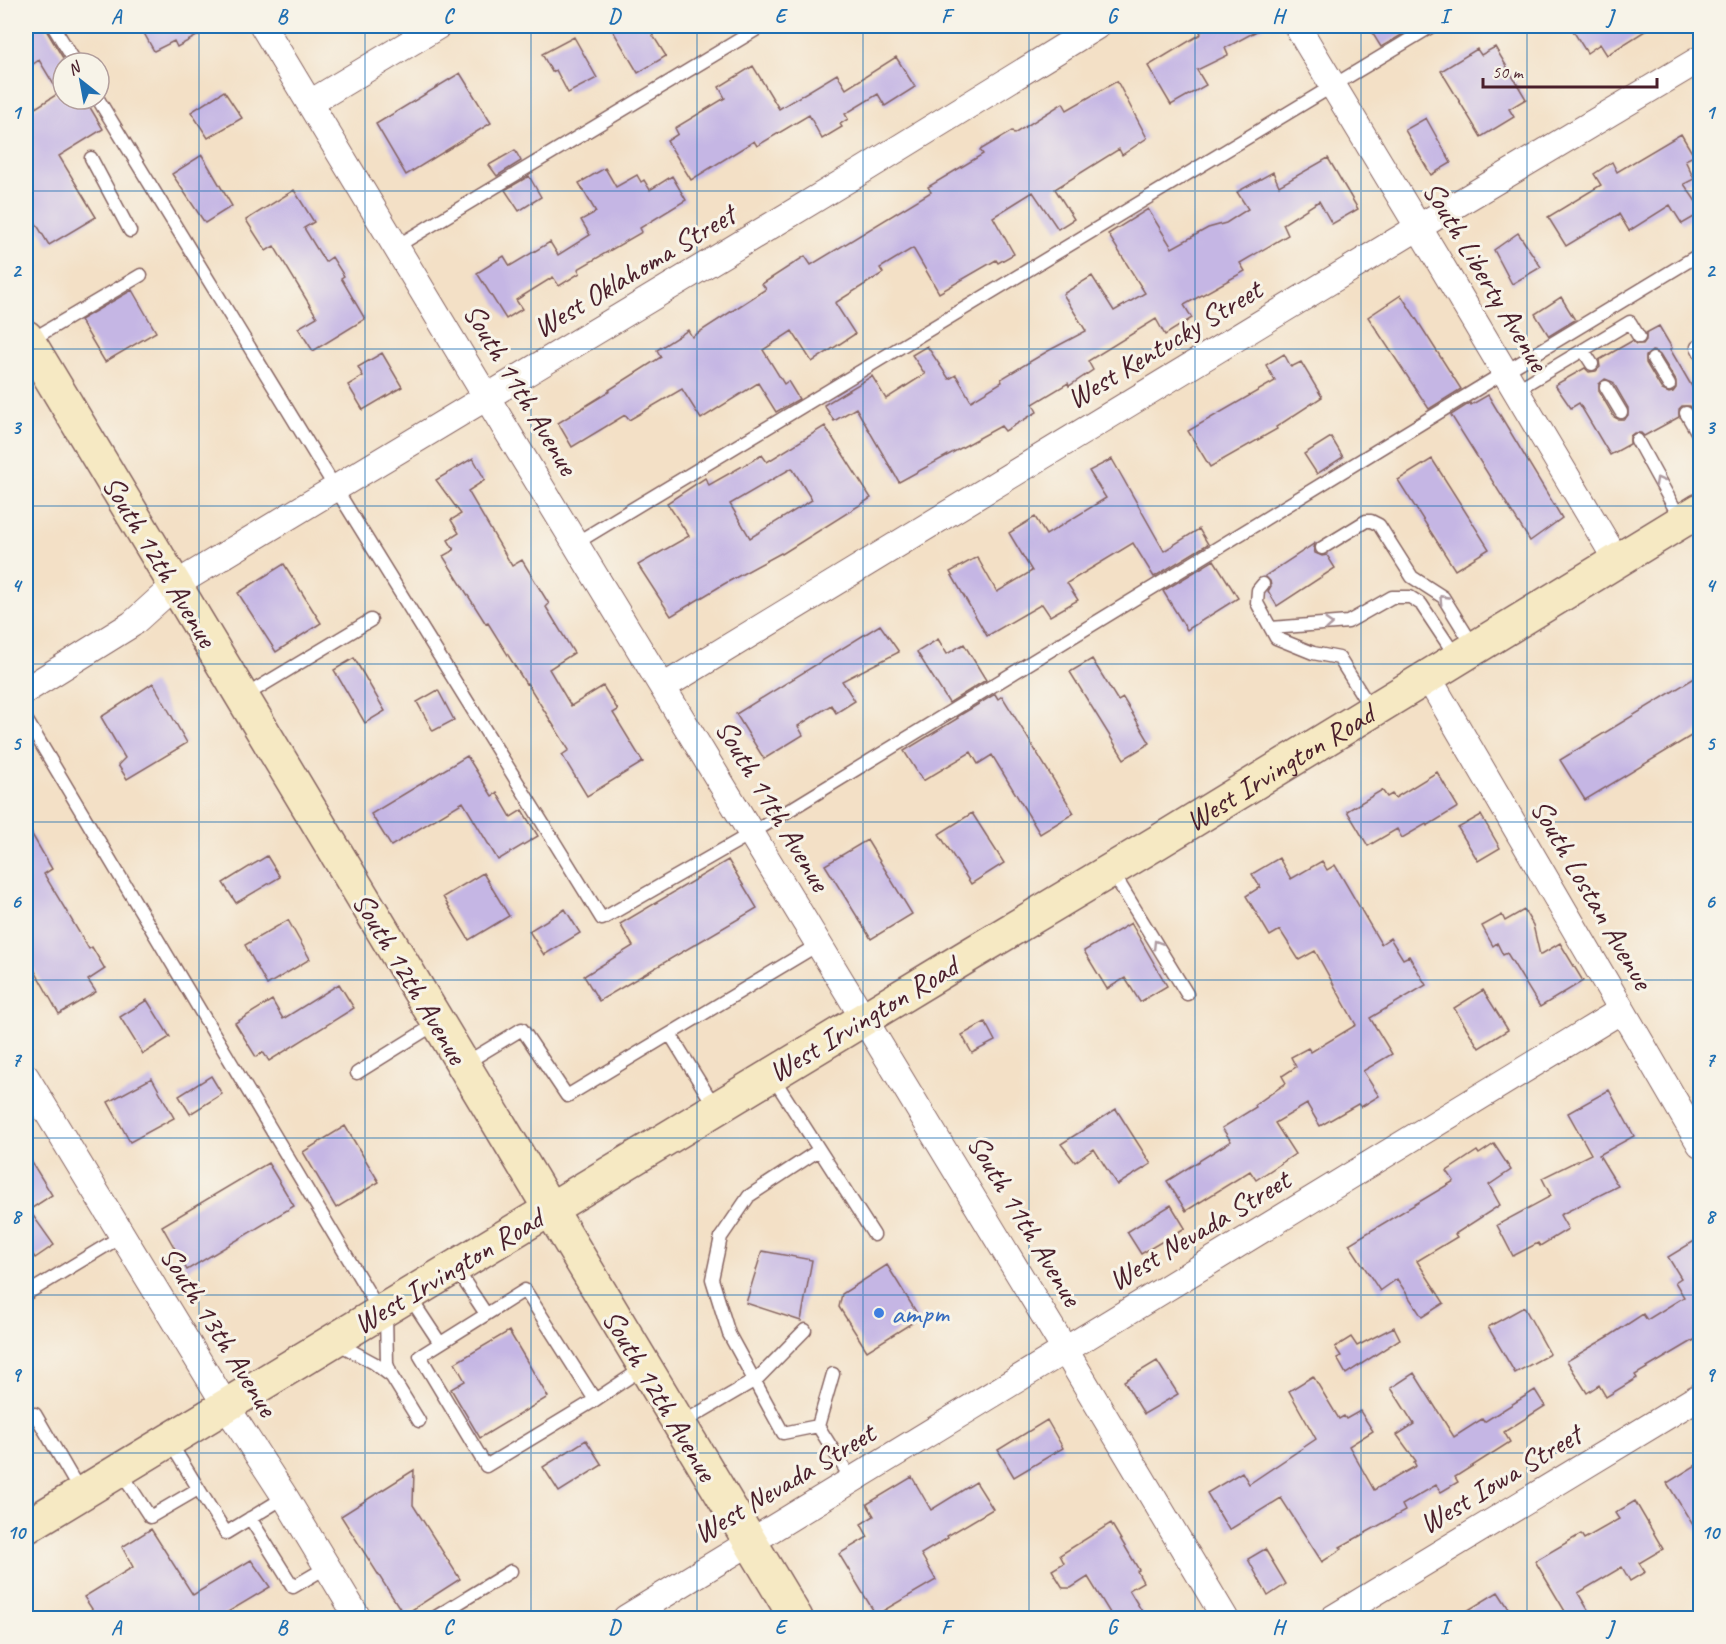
<svg xmlns="http://www.w3.org/2000/svg" width="1726" height="1644" font-family="Caveat,sans-serif">
  <rect width="100%" height="100%" fill="#f7f3e8"/>
  <filter id="ink" filterUnits="userSpaceOnUse"><feTurbulence type="fractalNoise" baseFrequency=".0167" numOctaves="2"/><feDisplacementMap in="SourceGraphic" scale="12" xChannelSelector="R" yChannelSelector="G"/><feConvolveMatrix kernelMatrix="1 2 1 2 8 2 1 2 1" color-interpolation-filters="sRGB"/></filter>
  <filter id="wash" filterUnits="userSpaceOnUse"><feTurbulence type="fractalNoise" baseFrequency=".008" numOctaves="4" result="noise"/><feDisplacementMap in="SourceGraphic" scale="24" xChannelSelector="R" yChannelSelector="G"/><feGaussianBlur stdDeviation="1.35" result="paint"/><feColorMatrix in="noise" values="0 0 0 0 0 0 0 0 0 0 0 0 0 0 0 0 0 1.4 0 .05"/><feComposite in="paint" operator="in"/></filter>
  <g filter="url(#wash)">
    <rect width="100%" height="100%" fill="#f3e0c6"/>
    <g id="blocks">
      <path fill="#c5b6e4" fill-rule="evenodd" d="M26,26H45L46,30L63,58V99H85L103,129L59,156L96,217L49,245L26,207V114L59,93L39,60L26,69Z
        M140,26H215L177,47L174,41L154,51Z
        M610,26H647L666,56L638,73Z
        M1211,26H1266L1225,48L1228,55L1197,70L1206,85L1171,105L1148,66L1201,34L1200,32Z
        M1368,26H1417L1381,47Z
        M1570,26H1653L1607,55L1600,44L1587,53Z
        M574,37L597,78L568,93L556,70L552,72L542,54Z
        M1495,47L1526,99L1509,109L1514,117L1481,137L1441,71L1477,49L1481,55Z
        M896,57L915,87L885,106L878,94L845,114L848,119L840,124L842,127L822,139L809,115L757,146L754,141L691,180L667,141L678,134L675,128L725,98L719,87L753,66L779,109L837,74L846,89Z
        M460,73L491,123L406,175L376,124Z
        M1117,81L1147,138L1122,155L1119,149L1055,189L1074,219L1058,229L1033,192L993,217L1014,254L998,263L996,260L939,293L913,248L880,268L883,273L835,303L855,334L812,362L792,331L763,350L784,384L788,381L799,399L776,412L758,383L701,419L682,389L629,420L625,415L572,447L558,423L610,391L609,390L661,357L657,350L688,330L692,337L766,289L762,284L805,256L811,265L931,192L928,187L983,154L980,150L1012,131L1014,134L1063,103L1067,110Z
        M224,91L242,118L208,138L191,112Z
        M1426,118L1451,163L1431,175L1405,130Z
        M1681,134L1694,156L1685,160L1694,179L1684,184L1701,209V213L1682,224L1670,205L1629,231L1619,214L1566,246L1548,217L1601,185L1594,174L1612,162L1617,172Z
        M515,150L521,161L497,176L489,165Z
        M202,155L232,206L205,223L172,174Z
        M1328,158L1358,209L1332,224L1319,201L1283,224L1288,235L1240,263L1245,271L1184,305L1192,318L1165,335L1156,319L1088,361L1093,370L1069,386L1068,383L1033,404L1037,412L1005,431L1001,426L899,482L856,408L834,421L824,405L872,376L886,399L925,374L912,355L927,346L949,379L956,375L971,401L1002,382L1001,379L1048,351L1086,331L1063,294L1092,276L1114,311L1145,293L1108,234L1148,209L1172,248L1208,228L1226,223L1248,209L1237,192L1273,172L1279,186Z
        M605,168L616,187L637,175L641,182L644,180L650,190L672,176L686,200L640,228L642,232L578,269L580,273L559,286L553,277L516,300L522,309L506,319L477,273L504,256L510,266L550,242L558,255L590,235L581,220L596,212L579,183Z
        M529,176L541,197L519,211L505,190Z
        M294,190L314,222L304,228L325,262L332,257L344,276L341,278L365,319L313,351L298,328L317,317L274,246L266,251L246,220Z
        M1518,233L1541,267L1512,284L1494,250Z
        M132,290L156,332L105,362L80,320Z
        M1401,295L1461,389L1429,409L1368,317Z
        M1561,297L1575,320L1549,336L1535,314Z
        M1659,326L1672,348L1670,349L1701,402V405L1693,409L1690,406H1682L1679,409V417L1644,436L1641,433H1634L1630,436V444L1610,455L1579,403L1571,408L1555,385L1585,368L1589,372L1596,371L1600,367L1599,360L1632,341L1636,344H1643L1646,340V333ZM1652,351L1656,352L1660,355L1676,381V388L1673,392L1669,393L1662,390L1646,363V356ZM1605,379L1613,382L1628,408V415L1625,419H1618L1614,417L1599,391V384Z
        M382,353L402,387L363,410L348,385L363,376L358,367Z
        M1284,354L1291,367L1301,362L1322,397L1276,427L1277,429L1210,467L1188,431L1275,381L1266,365Z
        M1488,395L1562,518L1530,541L1451,415L1470,403L1471,405Z
        M825,426L871,498L782,554L781,553L724,584L671,616L638,565L689,536L667,503L705,478L709,485L762,455L767,462ZM792,468L812,500L750,538L730,504Z
        M1331,437L1343,457L1317,474L1304,454Z
        M473,458L485,480L468,491L512,566L522,560L549,604L546,607L574,653L549,669L571,706L603,686L618,710L613,713L643,762L587,796L562,755L569,750L527,683L526,684L488,623L486,624L443,556L454,550L448,540L459,533L451,520L461,514L436,480Z
        M1112,459L1164,551L1199,529L1208,544L1154,577L1133,543L1067,583L1078,600L1050,616L1042,604L987,636L950,572L977,557L997,592L1032,571L1009,533L1035,517L1046,535L1106,498L1089,471Z
        M1432,459L1489,549L1455,570L1398,480Z
        M1315,543L1314,548L1315,553L1322,556L1327,555L1335,568L1277,606L1268,591L1271,586L1270,581L1265,576Z
        M1214,560L1238,598L1187,630L1163,591Z
        M284,564L321,623L276,652L238,593Z
        M880,625L899,652L842,681L855,701L836,713L831,705L798,726L803,735L764,759L736,714Z
        M938,639L947,654L964,644L986,680L949,703L917,652Z
        M354,658L385,711L365,723L334,670Z
        M1092,659L1118,701L1123,698L1150,743L1124,759L1070,672Z
        M1701,674V730L1585,800L1560,760Z
        M153,683L187,743L127,779L118,765L125,758L101,717Z
        M438,690L454,720L433,731L417,702Z
        M995,694L998,699L1002,696L1074,813L1040,834L992,755L978,764L971,752L923,781L904,751L958,718L957,717Z
        M467,756L492,796L497,793L511,817L522,810L538,836L498,860L463,802L391,846L371,814Z
        M1437,772L1458,807L1427,826L1426,824L1402,838L1397,829L1368,846L1347,811L1382,790L1387,797L1392,794L1395,798Z
        M972,813L1004,863L971,884L939,834Z
        M1481,815L1500,848L1478,861L1458,828Z
        M26,824L52,869L44,874L89,949L92,947L105,969L88,980L96,992L59,1014L26,955Z
        M867,840L912,914L871,939L825,865Z
        M267,856L280,877L236,903L223,883Z
        M1279,858L1291,879L1322,861L1327,870L1335,865L1381,944L1390,938L1403,959L1409,956L1426,985L1370,1018L1392,1054L1363,1071L1379,1096L1361,1107L1358,1104L1320,1126L1307,1104L1275,1123L1295,1154L1256,1180L1250,1171L1186,1211L1167,1181L1231,1141L1222,1128L1256,1107L1255,1105L1286,1083L1282,1076L1296,1067L1291,1057L1308,1048L1311,1052L1356,1025L1315,951L1299,960L1280,930L1270,936L1246,896L1260,887L1252,874Z
        M728,860L757,908L599,1001L584,976L633,946L620,924Z
        M483,873L509,916L469,940L443,897Z
        M565,909L580,933L544,955L529,931Z
        M1524,910L1533,925L1540,955L1560,943L1583,981L1540,1007L1507,953L1503,955L1497,943L1493,946L1482,926L1502,915L1505,921Z
        M288,920L310,959L267,985L245,945Z
        M1131,923L1167,986L1140,1002L1125,978L1107,989L1084,951Z
        M339,984L354,1008L269,1061L263,1052L256,1057L235,1023L272,1000L283,1019Z
        M1483,990L1508,1030L1479,1048L1454,1008Z
        M147,1000L170,1037L143,1054L120,1017Z
        M985,1022L995,1041L972,1053L962,1035Z
        M211,1076L222,1094L190,1114L179,1096Z
        M152,1078L174,1118L130,1142L108,1102Z
        M1609,1090L1634,1136L1599,1155L1618,1186L1560,1215L1568,1229L1540,1246L1538,1243L1513,1256L1497,1225L1551,1196L1542,1178L1591,1154L1568,1113Z
        M1116,1109L1151,1164L1117,1185L1094,1149L1075,1162L1061,1144Z
        M345,1126L379,1182L336,1208L303,1152Z
        M1494,1144L1511,1170L1489,1185L1500,1205L1455,1234L1457,1237L1417,1261L1444,1303L1422,1317L1397,1279L1380,1291L1349,1244L1454,1181L1447,1171L1477,1151L1479,1154Z
        M26,1153L52,1195L29,1210L54,1245L35,1258L26,1244Z
        M268,1163L294,1206L187,1270L162,1226Z
        M1171,1205L1185,1228L1141,1254L1127,1232Z
        M1701,1237V1336L1635,1375L1637,1378L1606,1397L1599,1385L1587,1393L1567,1361L1611,1335L1643,1314L1647,1320L1684,1297L1675,1282L1681,1278L1668,1257Z
        M762,1251L812,1260L801,1321L746,1303Z
        M887,1265L920,1318L867,1351L839,1307L842,1294Z
        M1524,1307L1550,1354L1515,1373L1488,1327Z
        M1394,1327L1400,1339L1346,1374L1337,1358L1341,1356L1335,1347L1351,1337L1357,1346Z
        M509,1331L548,1397L480,1438L451,1389L465,1381L455,1363Z
        M1157,1361L1178,1394L1144,1414L1124,1381Z
        M1414,1373L1454,1437L1482,1419L1484,1422L1535,1390L1545,1406L1504,1432L1510,1442L1455,1477L1458,1482L1441,1492L1436,1485L1402,1505L1405,1511L1340,1547L1342,1549L1322,1562L1281,1498L1229,1530L1207,1493L1242,1472L1249,1484L1316,1439L1289,1391L1313,1376L1339,1419L1344,1416L1346,1419L1360,1411L1373,1431L1349,1446L1374,1490L1416,1466L1414,1462L1416,1461L1397,1435L1414,1424L1391,1388Z
        M1047,1420L1063,1448L1014,1477L998,1450Z
        M586,1440L602,1465L559,1492L543,1467Z
        M1701,1462V1538L1667,1483Z
        M414,1470L413,1505L460,1579L404,1615L341,1516Z
        M912,1477L931,1510L976,1482L993,1509L947,1536L948,1538L921,1554L936,1580L876,1615L839,1554L868,1537L861,1524L874,1516L867,1504Z
        M1635,1501L1663,1549L1639,1563L1645,1572L1630,1581L1622,1567L1578,1593L1593,1618H1569L1535,1561L1581,1534L1584,1539L1619,1519L1615,1513Z
        M1111,1523L1139,1570L1137,1571L1143,1582L1129,1590L1146,1618H1113L1088,1577L1071,1588H1063L1052,1570L1064,1563L1060,1555Z
        M151,1529L193,1595L251,1560L270,1587L218,1618H98L84,1597L133,1567L122,1547Z
        M1265,1549L1286,1584L1268,1596L1248,1559Z
        M1498,1592L1515,1618H1455Z"/>
    </g>
  </g>
  <g filter="url(#ink)">
    <use href="#blocks" fill-opacity="0" stroke="#856361" stroke-width="1.5"/>
    <g fill="none" stroke-linecap="round" stroke-linejoin="round">
      <g stroke="#856361" stroke-width="15">
        <path id="lane" d="M53,26L76,63
          M98,99L336,489L602,919L752,833L1505,372L1700,254
          M91,158L130,231
          M397,246L762,26
          M31,340L141,275
          M1700,345L1697,347L1700,353
          M1583,350L1592,364
          M1653,359L1669,385
          M1606,387L1621,412
          M1516,390L1630,322L1639,337
          M1686,413L1700,437
          M1637,440L1681,520
          M576,543L1432,26
          M1322,548L1366,521H1371L1379,525L1412,577L1443,597L1474,647
          M1263,584L1258,590L1257,603L1276,638L1313,653L1339,658L1371,709
          M1271,628L1348,622L1392,597H1410L1421,604L1457,658
          M243,697L371,620
          M26,719L379,1310
          M1111,870L1187,994
          M670,1034L715,1107
          M464,1064L522,1029L567,1096L819,944
          M357,1073L437,1023
          M772,1076L874,1235
          M455,1267L486,1314
          M26,1294L122,1236
          M409,1296L440,1343
          M386,1313L387,1364L392,1377L419,1421
          M337,1343L374,1363L391,1376
          M833,1374L818,1426L852,1480
          M595,1400L525,1290L420,1356L486,1466L595,1400L643,1368
          M35,1414L81,1493
          M680,1424L757,1379L805,1330
          M818,1426L783,1433L729,1334L712,1279L721,1237L749,1196L819,1150
          M169,1441L226,1533L285,1497
          M120,1471L150,1517L198,1489
          M250,1518L293,1587L327,1567
          M434,1618L511,1571"/>
      </g>
      <g stroke="#856361" stroke-width="28">
        <path id="street" d="M263,26L487,398L1065,1350L1225,1618
          M1297,26L1434,253L1617,561
          M310,103L438,26
          M1428,677L1700,1144
          M663,687L1419,227L1700,59
          M26,690L132,624L175,585L865,169L1097,26
          M26,1077L226,1406L285,1497L358,1618
          M626,1618L1622,1010
          M1333,1618L1700,1396"/>
      </g>
      <g stroke="#856361" stroke-width="36">
        <g id="secondary">
          <path d="M26,337L796,1618"/>
          <path id="s1" d="M26,1527L971,954L1158,842L1700,510"/>
        </g>
      </g>
      <use href="#lane" stroke="#fff" stroke-width="12"/>
      <use href="#street" stroke="#fff" stroke-width="26"/>
      <use href="#secondary" stroke="#f6e9c3" stroke-width="33"/>
    </g>
    <defs><path id="oneway-chevron" d="M-2-3.5L2.5 0L-2 3.5" fill="none" stroke-width="1.6" stroke-linecap="round" stroke-linejoin="round" transform="scale(1.5)"/></defs>
    <g stroke="#ae9aa0">
      <use href="#oneway-chevron" transform="translate(1659 481) rotate(-119)"/>
      <use href="#oneway-chevron" transform="translate(1443 599) rotate(-134)"/>
      <use href="#oneway-chevron" transform="translate(1329 624) rotate(-4)"/>
      <use href="#oneway-chevron" transform="translate(1157 944) rotate(-122)"/>
    </g>
  </g>
  <path fill="none" stroke="#1f6fb2" stroke-width="1.5" stroke-opacity="0.55" d="M199,26V1618M365,26V1618M531,26V1618M697,26V1618M863,26V1618M1029,26V1618M1195,26V1618M1361,26V1618M1527,26V1618M26,191H1700M26,349H1700M26,506H1700M26,664H1700M26,822H1700M26,980H1700M26,1138H1700M26,1295H1700M26,1453H1700"/>
  <circle fill="#3f7fe0" stroke="#f7f3e8" stroke-width="2" cx="879" cy="1313" r="6"/>
  <g text-anchor="middle" dominant-baseline="central" stroke-width="6" stroke-linejoin="round" paint-order="stroke">
    <g font-size="30" fill="#4a1f2b" stroke="#f7f3e8">
      <text transform="translate(634 271) rotate(-31)">West Oklahoma Street</text>
      <text transform="translate(1486 276) rotate(59)">South Liberty Avenue</text>
      <text transform="translate(1164 344) rotate(-31)">West Kentucky Street</text>
      <text transform="translate(521 389) rotate(59)">South 11th Avenue</text>
      <text transform="translate(160 561) rotate(59)">South 12th Avenue</text>
      <text stroke="none"><textPath href="#s1" startOffset="1466">West Irvington Road</textPath></text>
      <text transform="translate(773 805) rotate(59)">South 11th Avenue</text>
      <text transform="translate(1592 894) rotate(60)">South Lostan Avenue</text>
      <text transform="translate(410 978) rotate(59)">South 12th Avenue</text>
      <text transform="translate(863 1019) rotate(-31)">West Irvington Road</text>
      <text transform="translate(1025 1220) rotate(59)">South 11th Avenue</text>
      <text transform="translate(1199 1230) rotate(-31)">West Nevada Street</text>
      <text transform="translate(448 1271) rotate(-31)">West Irvington Road</text>
      <text transform="translate(219 1331) rotate(58)">South 13th Avenue</text>
      <text transform="translate(660 1395) rotate(59)">South 12th Avenue</text>
      <text transform="translate(1500 1479) rotate(-31)">West Iowa Street</text>
      <text transform="translate(784 1483) rotate(-31)">West Nevada Street</text>
    </g>
    <g font-size="30" fill="#366cbe" stroke="#f7f3e8" text-anchor="start">
      <text x="891" y="1313">ampm</text>
    </g>
  </g>
  <rect width="1726" height="1644" fill="none" stroke="#f7f3e8" stroke-width="66"/>
  <g transform="translate(81 81) rotate(329)"><circle r="28" fill="#f7f3e8" stroke="#b29e9c" stroke-width="1.5"/>
  <path d="M0-4.5L10 22L0 15L-10 22Z" fill="#1f6fb2"/>
  <text y="-9" font-size="16" font-weight="bold" text-anchor="middle" fill="#4a1f2b">N</text>
  </g>
  <path d="M1483 78v9h174v-9" fill="none" stroke="#4a1f2b" stroke-width="3"/>
  <text x="1492" y="78" font-size="18" fill="#4a1f2b" stroke="#f7f3e8" stroke-width="4.5" paint-order="stroke">50 m</text>
  <rect x="33" y="33" width="1660" height="1578" fill="none" stroke="#1f6fb2" stroke-width="2"/>
  <g font-size="20" text-anchor="middle" font-weight="bold" fill="#1f6fb2">
    <text x="116" y="23">A</text>
    <text x="282" y="23">B</text>
    <text x="448" y="23">C</text>
    <text x="614" y="23">D</text>
    <text x="780" y="23">E</text>
    <text x="946" y="23">F</text>
    <text x="1112" y="23">G</text>
    <text x="1278" y="23">H</text>
    <text x="1444" y="23">I</text>
    <text x="1610" y="23">J</text>
    <text x="16" y="119">1</text>
    <text x="1710" y="119">1</text>
    <text x="16" y="277">2</text>
    <text x="1710" y="277">2</text>
    <text x="16" y="434">3</text>
    <text x="1710" y="434">3</text>
    <text x="16" y="592">4</text>
    <text x="1710" y="592">4</text>
    <text x="16" y="750">5</text>
    <text x="1710" y="750">5</text>
    <text x="16" y="908">6</text>
    <text x="1710" y="908">6</text>
    <text x="16" y="1066">7</text>
    <text x="1710" y="1066">7</text>
    <text x="16" y="1223">8</text>
    <text x="1710" y="1223">8</text>
    <text x="16" y="1381">9</text>
    <text x="1710" y="1381">9</text>
    <text x="16" y="1539">10</text>
    <text x="1710" y="1539">10</text>
    <text x="116" y="1634">A</text>
    <text x="282" y="1634">B</text>
    <text x="448" y="1634">C</text>
    <text x="614" y="1634">D</text>
    <text x="780" y="1634">E</text>
    <text x="946" y="1634">F</text>
    <text x="1112" y="1634">G</text>
    <text x="1278" y="1634">H</text>
    <text x="1444" y="1634">I</text>
    <text x="1610" y="1634">J</text>
  </g>
</svg>
